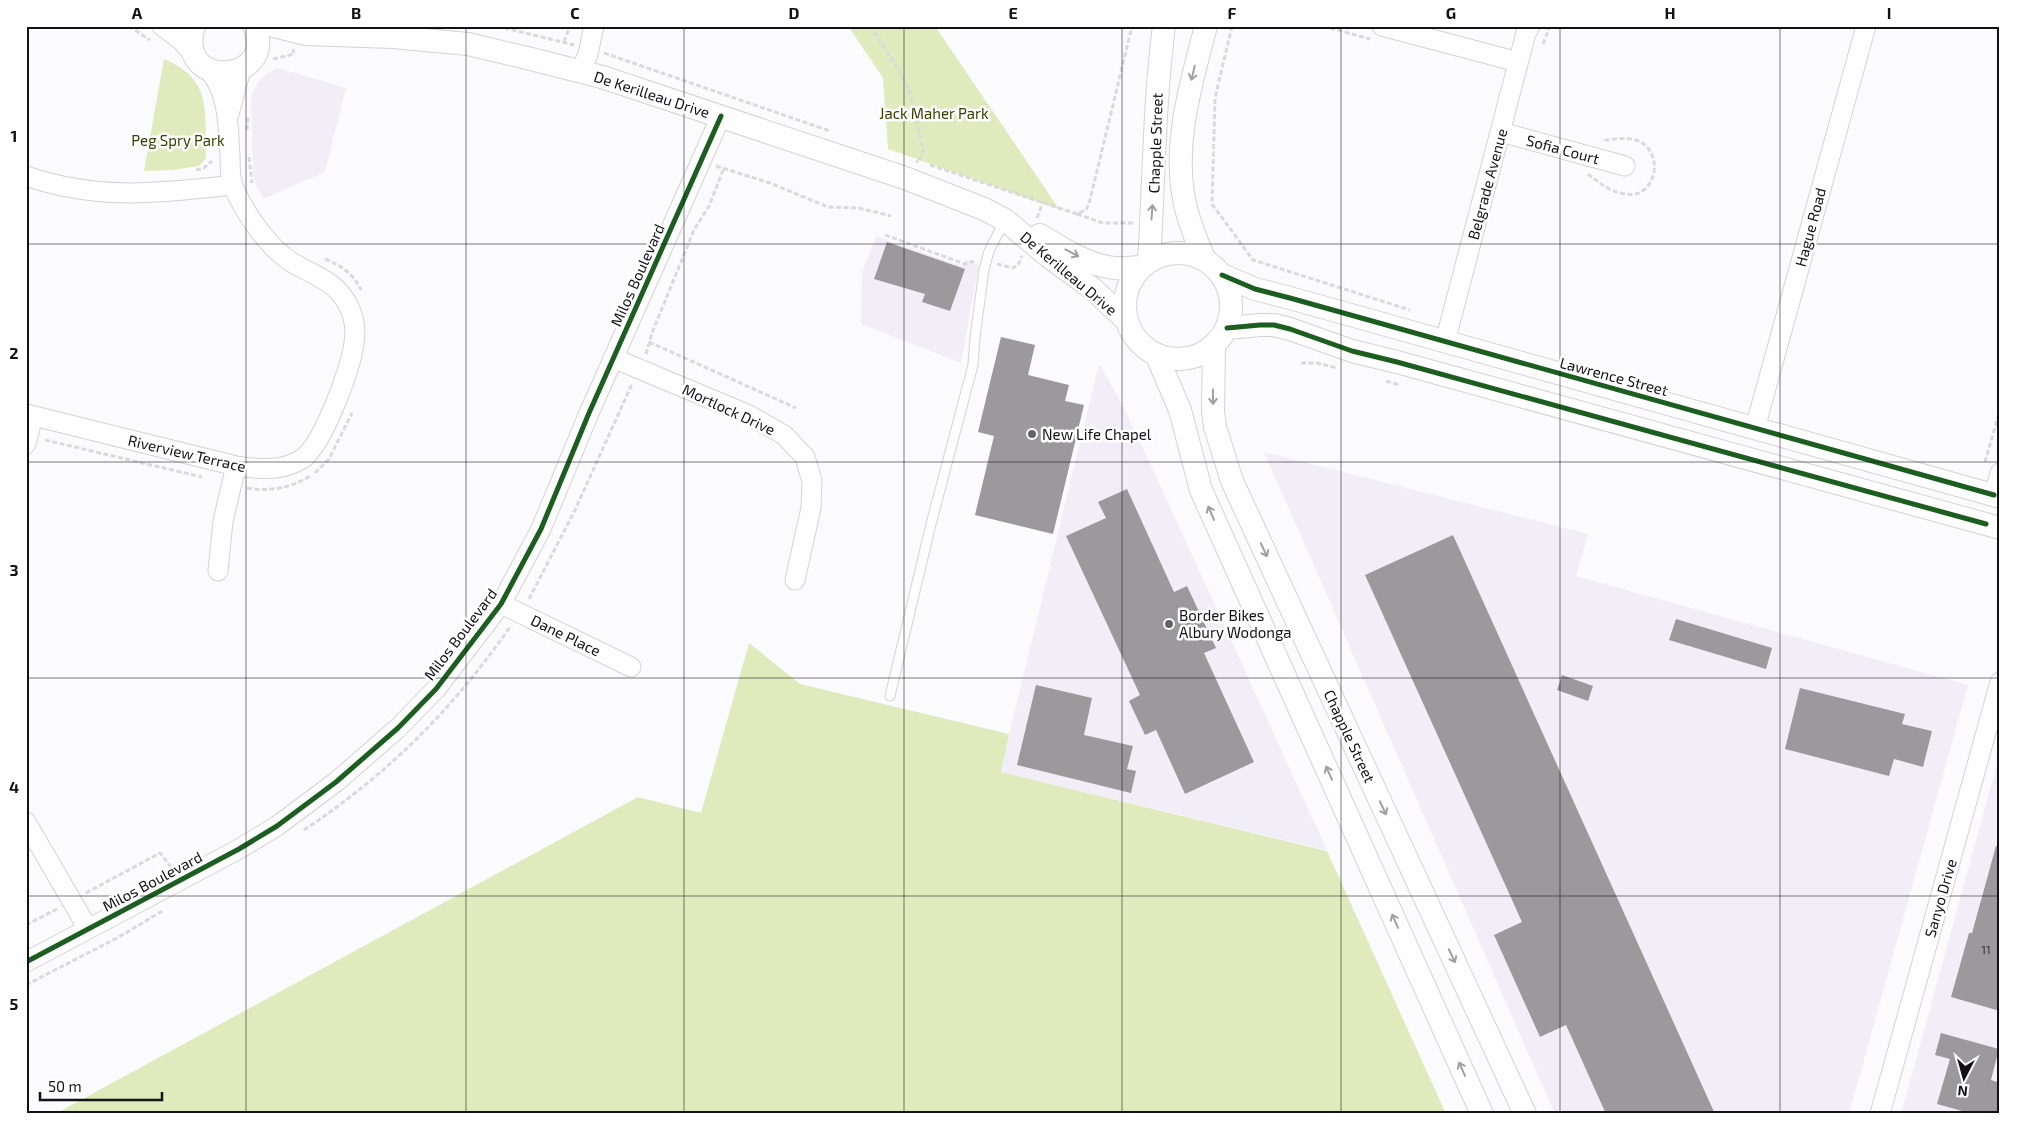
<svg xmlns="http://www.w3.org/2000/svg" width="2026" height="1140" font-family="'Exo 2',sans-serif">
  <rect width="100%" height="100%" fill="#fbfafc"/>
  <path fill="#f2eef8" d="M278,68L346,88L325,172L263,199L255,183L253,172L251,104L252,94L258,82L267,73Z
    M876,236L963,266L965,259L979,264L961,363L861,324L862,273Z
    M1099,364L1121,402L1155,474L1327,850L1000,772Z
    M1264,452L1588,534L1576,576L1968,685L1849,1114H1555Z
    M2000,753V1114H1901Z"/>
  <path fill="#e0eabd" d="M848,26H935L1059,209L888,149L883,78Z
    M164,59C214,80 204,112 206,158L199,166L172,170L144,171Z
    M749,643L800,684L1009,734L1001,772L1327,851L1446,1114H55L638,797L701,813Z"/>
  <path fill="#9b999c" d="M887,242L965,269L950,311L922,302L925,294L874,279Z
    M1001,337L1035,345L1028,375L1069,385L1065,401L1084,405L1053,534L975,515L994,436L978,432Z
    M1127,489L1174,592L1187,586L1216,648L1204,653L1254,762L1185,794L1156,730L1145,735L1129,701L1140,695L1066,536L1106,518L1098,502Z
    M1453,535L1715,1114H1606L1566,1025L1540,1037L1494,935L1522,922L1365,575Z
    M1676,619L1772,648L1766,669L1669,640Z
    M1562,675L1593,686L1588,701L1557,690Z
    M1036,685L1092,698L1084,735L1133,746L1127,769L1136,771L1131,793L1017,765Z
    M1800,688L1905,714L1902,724L1932,731L1923,767L1894,759L1889,776L1785,749Z
    M1996,846H2000V1011L1951,997L1969,933H1972Z
    M1941,1033L1999,1049L1991,1080L2000,1083V1114H1973L1937,1104L1950,1059L1935,1055Z"/>
  <g fill="none" stroke-linecap="round" stroke-linejoin="round">
    <g stroke="#d4d2d7" stroke-width="11">
      <path id="service" d="M890,696L931,524L973,365L975,337L984,270L989,251L1005,220"/>
    </g>
    <g stroke="#d4d2d7" stroke-width="21">
      <path id="minor" d="M162,26L181,40L195,56
        M1382,26L1518,62
        M580,72L588,54L594,26
        M229,114L241,69
        M1501,132L1625,166
        M26,176C99,201 158,193 233,185
        M1445,342L1526,33L1530,26
        M613,358L749,415L784,435L805,457L812,481L811,508L795,580
        M26,414L236,466C259,469 281,472 302,459C323,445 351,368 354,343C356,330 354,315 347,303C335,281 313,275 293,263C269,249 244,212 233,186C230,177 230,166 230,156C228,126 229,94 209,70
        M1755,428L1866,26
        M26,444L33,416
        M1994,495L2000,473
        M218,571L223,521L236,466
        M501,604L631,667
        M26,822L88,929
        M26,962L239,849L277,826L336,782L398,728L436,689L501,604L541,529L589,413L721,116
        M1880,1114L2000,682"/>
    </g>
    <g stroke="#d4d2d7" stroke-width="24">
      <path id="tertiary" d="M194,26C174,93 280,82 254,26
        M274,26L306,34L393,37L468,44L527,58L602,77L905,178L984,209L1005,220L1048,256L1093,289L1127,321
        M1040,235C1063,249 1087,265 1114,268C1123,269 1132,267 1141,267
        M1125 306a53 53 0 1 1 106 0a53 53 0 1 1-106 0Z
        M1204,259C1197,241 1189,223 1185,204C1172,144 1191,84 1206,26
        M1149,261C1154,182 1154,104 1164,26
        M1222,275L1255,289L1290,298L2000,497
        M1227,328L1260,325H1274L1290,329L1352,351L1397,362L2000,528
        M1214,348L1213,412L1215,427L1232,481L1525,1114
        M1156,354L1180,410L1201,490L1482,1114"/>
    </g>
    <path stroke="#dadadb" stroke-width="3" stroke-dasharray="5 2.5" stroke-linecap="butt" d="M129,26L150,40
      M497,26L574,45
      M870,26L896,65L910,93L923,150L919,162L916,161
      M1232,26L1215,98L1212,204L1253,260L1410,310
      M1323,26L1370,39
      M564,42L570,26
      M1543,44L1550,26
      M604,53L830,131
      M273,59L294,54L293,49
      M247,130L248,117
      M249,157L252,183
      M930,165L1077,214L1086,210L1089,204L1132,26
      M716,166L770,183L828,207L859,208L891,216
      M196,170L204,168L212,161
      M1588,174C1599,183 1611,192 1625,194C1657,200 1666,150 1636,140C1625,137 1613,139 1602,141
      M1077,214L1103,223H1134
      M1037,218L1043,202
      M885,235L965,264L974,261
      M325,259C340,265 354,274 361,290
      M997,264L1013,268L1018,265L1022,256
      M649,342L796,408
      M646,354L652,333L694,230L709,206L724,168
      M1301,363H1317L1337,368
      M1386,381L1400,385
      M45,440L202,477
      M1985,462L2000,410
      M315,473L329,459L352,413
      M247,488C269,492 291,488 310,476
      M529,599L575,510L632,384
      M304,830C388,774 452,710 510,627
      M86,893L160,853L171,867
      M26,925L57,909
      M26,985L119,937L164,910"/>
    <use href="#service" stroke="#fefeff" stroke-width="9"/>
    <use href="#minor" stroke="#fefeff" stroke-width="19"/>
    <use href="#tertiary" stroke="#fefeff" stroke-width="22"/>
    <g stroke="#fff" stroke-width="8">
      <path id="cycleway" d="M1222,275L1255,289L1290,298L1994,495
        M1227,328L1260,325H1274L1290,329L1352,351L1397,362L1986,524
        M26,962L239,849L277,826L336,782L398,728L436,689L501,604L541,529L589,413L721,116"/>
    </g>
    <use href="#cycleway" stroke="#1b5e20" stroke-width="5"/>
  </g>
  <defs><path id="oneway-shaft" d="M-6 0H5M1.5-3L5.5 0L1.5 3" fill="none" stroke-width="1.6" stroke-linecap="round" stroke-linejoin="round" transform="scale(1.25)"/></defs>
  <g stroke="#a09fa3">
    <use href="#oneway-shaft" transform="translate(1193 73) rotate(104)"/>
    <use href="#oneway-shaft" transform="translate(1152 212) rotate(-86)"/>
    <use href="#oneway-shaft" transform="translate(1072 253) rotate(28)"/>
    <use href="#oneway-shaft" transform="translate(1213 397) rotate(90)"/>
    <use href="#oneway-shaft" transform="translate(1211 513) rotate(-114)"/>
    <use href="#oneway-shaft" transform="translate(1264 550) rotate(65)"/>
    <use href="#oneway-shaft" transform="translate(1329 773) rotate(-114)"/>
    <use href="#oneway-shaft" transform="translate(1383 808) rotate(65)"/>
    <use href="#oneway-shaft" transform="translate(1395 921) rotate(-114)"/>
    <use href="#oneway-shaft" transform="translate(1452 956) rotate(65)"/>
    <use href="#oneway-shaft" transform="translate(1462 1069) rotate(-114)"/>
  </g>
  <path fill="none" stroke="#131118" stroke-width="1" stroke-opacity="0.55" d="M246,26V1114M466,26V1114M684,26V1114M904,26V1114M1122,26V1114M1341,26V1114M1560,26V1114M1780,26V1114M26,244H2000M26,462H2000M26,678H2000M26,896H2000"/>
  <g fill="#646368" stroke="#fff" stroke-width="2">
    <circle cx="1032" cy="434" r="5"/>
    <circle cx="1169" cy="624" r="5"/>
  </g>
  <g text-anchor="middle" dominant-baseline="central" stroke-width="5" stroke-linejoin="round" paint-order="stroke">
    <g font-size="12" fill="#353339">
      <text x="1986" y="949">11</text>
    </g>
    <g font-size="15" fill="#131118" stroke="#fff">
      <text transform="translate(652 94) rotate(18)">De Kerilleau Drive</text>
      <text transform="translate(1155 143) rotate(-88)">Chapple Street</text>
      <text transform="translate(1563 149) rotate(15)">Sofia Court</text>
      <text transform="translate(1487 184) rotate(-75)">Belgrade Avenue</text>
      <text transform="translate(1810 227) rotate(-75)">Hague Road</text>
      <text transform="translate(1069 273) rotate(40)">De Kerilleau Drive</text>
      <text transform="translate(637 275) rotate(-66)">Milos Boulevard</text>
      <text transform="translate(1614 376) rotate(15)">Lawrence Street</text>
      <text transform="translate(729 409) rotate(25)">Mortlock Drive</text>
      <text transform="translate(187 453) rotate(13)">Riverview Terrace</text>
      <text transform="translate(460 634) rotate(-53)">Milos Boulevard</text>
      <text transform="translate(566 635) rotate(26)">Dane Place</text>
      <text transform="translate(1350 736) rotate(65)">Chapple Street</text>
      <text transform="translate(152 881) rotate(-28)">Milos Boulevard</text>
      <text transform="translate(1940 898) rotate(-74)">Sanyo Drive</text>
    </g>
    <g font-size="15" fill="#364100" stroke="#fff">
      <text x="934" y="113">Jack Maher Park</text>
      <text x="178" y="140">Peg Spry Park</text>
    </g>
    <g font-size="15" fill="#131118" stroke="#fff" text-anchor="start">
      <text x="1042" y="434">New Life Chapel</text>
      <text x="1179" y="615">Border Bikes<tspan x="1179" dy="17">Albury Wodonga</tspan></text>
    </g>
  </g>
  <rect width="2026" height="1140" fill="none" stroke="#ffffff" stroke-width="55"/>
  <g transform="translate(1964 1078) rotate(186)" stroke="#ffffff" stroke-width="4" paint-order="stroke">
  <path d="M0-4L9 19L0 12L-9 19Z" fill="#131118"/>
  <text y="-8" font-size="14" font-weight="bold" text-anchor="middle" fill="#131118">N</text>
  </g>
  <path d="M40 1092v8h122v-8" fill="none" stroke="#131118" stroke-width="2.5"/>
  <text x="48" y="1092" font-size="15" fill="#131118" stroke="#ffffff" stroke-width="4" paint-order="stroke">50 m</text>
  <rect x="28" y="28" width="1970" height="1084" fill="none" stroke="#131118" stroke-width="2"/>
  <g font-size="16" text-anchor="middle" font-weight="bold" fill="#131118">
    <text x="137" y="19">A</text>
    <text x="356" y="19">B</text>
    <text x="575" y="19">C</text>
    <text x="794" y="19">D</text>
    <text x="1013" y="19">E</text>
    <text x="1232" y="19">F</text>
    <text x="1451" y="19">G</text>
    <text x="1670" y="19">H</text>
    <text x="1889" y="19">I</text>
    <text x="14" y="142">1</text>
    <text x="14" y="359">2</text>
    <text x="14" y="576">3</text>
    <text x="14" y="793">4</text>
    <text x="14" y="1010">5</text>
  </g>
</svg>
